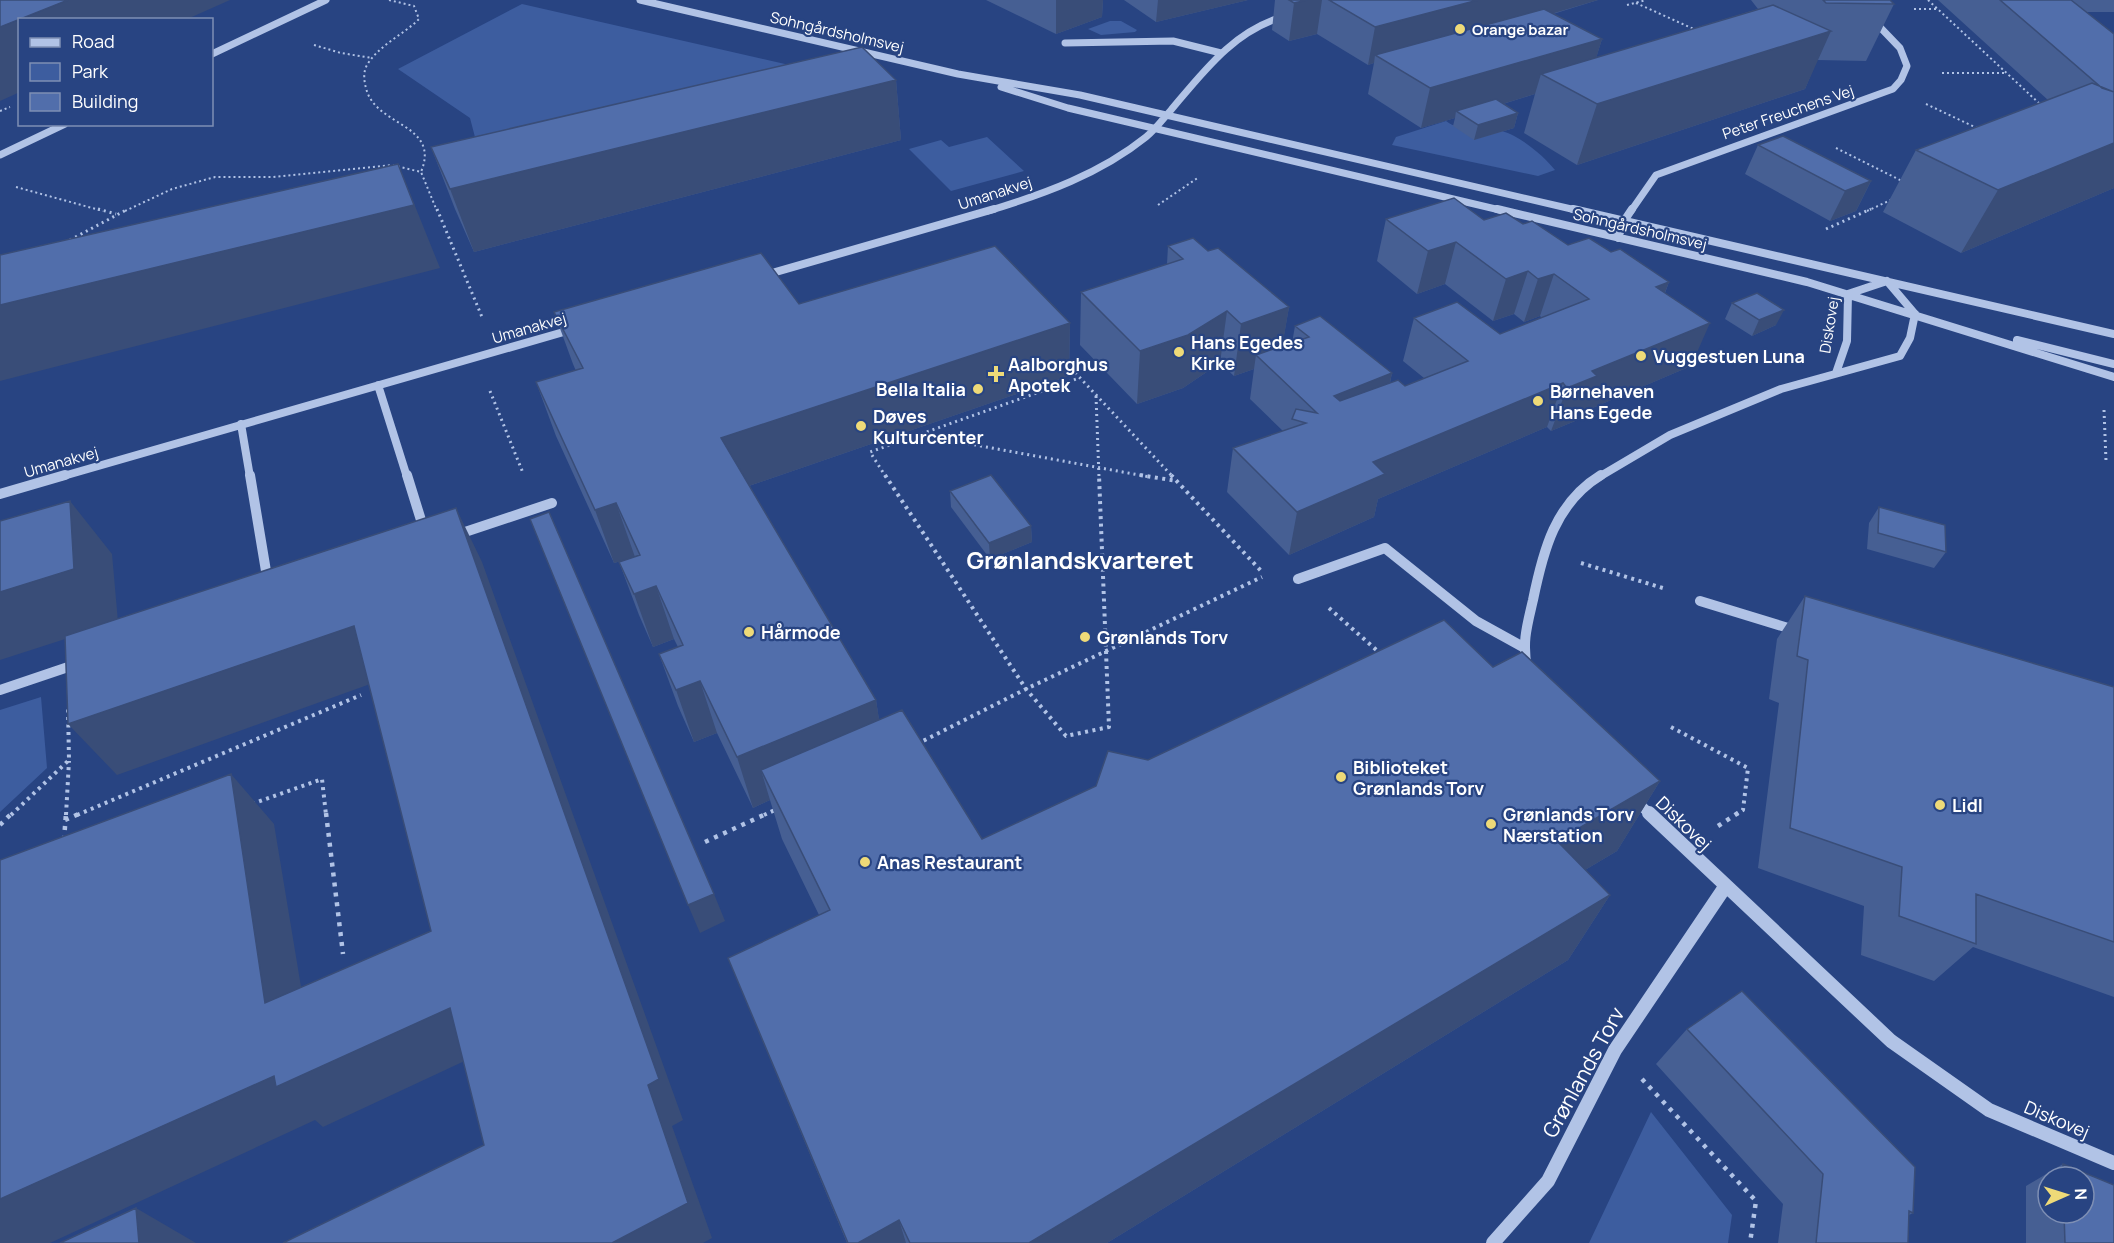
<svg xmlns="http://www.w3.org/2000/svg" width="2114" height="1243" font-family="Manrope,sans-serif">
  <rect width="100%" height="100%" fill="#284482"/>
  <path fill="#3d5d9f" d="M522,4L868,83L487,183L470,118L398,69Z
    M1110,21H1121L1137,30L1135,32L1101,35L1088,29Z
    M1446,121C1461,133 1484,126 1502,131C1520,136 1544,156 1555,170L1538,176L1392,145L1396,137Z
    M987,137L1024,171L951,191L909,149L941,140L949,147Z
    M41,697L47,768L0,812V710Z
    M1651,1112L1732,1215L1728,1243H1589Z"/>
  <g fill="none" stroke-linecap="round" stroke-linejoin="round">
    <path stroke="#b1c3e6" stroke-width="2" stroke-dasharray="2 3" stroke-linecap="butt" d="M389,0L414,6L419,19C403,35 379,45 367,65C363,72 364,81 366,88C375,127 441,123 421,172
      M1928,0L2041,105
      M1636,3L1696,30
      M1627,5L1646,0
      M1914,9H1936
      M314,45L341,53L372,58
      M1942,73H2006
      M1926,104L1979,129
      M0,111L10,107
      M1836,148L1904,182
      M16,187L103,211
      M1158,205L1199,177
      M125,211L172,189L215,177H273L392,165L421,172L437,211
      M1867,211L1893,199"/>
    <path stroke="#b1c3e6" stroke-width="3" stroke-dasharray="2 4" stroke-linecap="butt" d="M98,209L116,214
      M437,209L482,317
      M1826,229L1871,209
      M70,240L128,209
      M1067,364L1173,477
      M490,391L523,473
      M1096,396L1099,477
      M2104,410L2106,461
      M921,435L1150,477
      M886,477L870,452L1079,378"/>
    <path stroke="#b1c3e6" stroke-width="4" stroke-dasharray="3 4.5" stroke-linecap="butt" d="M885,475L1026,689L1066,736L1109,727L1099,475
      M1140,475L1177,481
      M1171,475L1263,573
      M1581,563L1666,589
      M1329,608L1382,655
      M1671,727L1748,768L1743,810L1735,815
      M917,744L1026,689L1262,577
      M252,804L322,779L326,815
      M11,815L69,760L68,707
      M66,815L69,761
      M77,815L361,695
      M764,815L777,809"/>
    <path stroke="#b1c3e6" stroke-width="4.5" stroke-dasharray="4 6" stroke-linecap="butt" d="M326,813L343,954
      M65,820L81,813
      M0,825L12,813
      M1718,826L1738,813
      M64,840L66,813
      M705,842L768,813
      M1642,1079L1756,1201L1750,1243"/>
    <path stroke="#b1c3e6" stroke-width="7" d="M640,0L958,74L1080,95L1580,211
      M1065,43L1173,41L1221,53
      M212,54L326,0
      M1001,87L1068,108L1504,211
      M0,155L65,124
      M988,211C1044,194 1100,174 1146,137C1155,130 1163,119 1171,110C1203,72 1235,29 1286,16
      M1631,211L1656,175L1893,89L1901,80L1907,66L1900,48L1854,0"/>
    <path stroke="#b1c3e6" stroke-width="8" d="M1497,209L1807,282L2114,377
      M1573,209L2114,334
      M1618,238L1624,221L1632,209
      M762,276L994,209
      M1887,281L1915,314
      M2017,340L2114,364
      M1836,373L1847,341L1848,294L1887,281
      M378,385L407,477
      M241,424L250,477
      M60,477L574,329
      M1599,477L1670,435L1781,389L1900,356L1910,338L1915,314"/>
    <path stroke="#b1c3e6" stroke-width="10" d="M250,475L268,583
      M407,475L425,533
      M0,494L65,475
      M456,535L552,503
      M1298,579L1385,548L1476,621L1523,647
      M1700,601L1798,631
      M1527,668C1522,641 1527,626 1533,600C1543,551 1555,503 1601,475
      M0,690L77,664
      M1634,799L1651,815"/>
    <path stroke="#b1c3e6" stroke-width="14" d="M1649,813L1891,1041L1989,1110L2114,1163
      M1493,1243L1548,1181L1615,1050L1725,887"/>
  </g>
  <path fill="#465f93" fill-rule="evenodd" d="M986,0H1103L1102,17L1056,34Z
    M1124,0H1248L1156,22Z
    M1275,0H1598L1553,14L1602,39L1596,58L1758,9L1751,0H1890L1894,4L1866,61L1817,60L1805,89L1577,165L1524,133L1535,94L1503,104L1518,113L1514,128L1474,140L1453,126L1455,118L1421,128L1368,94L1374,63L1368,65L1317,34L1289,41L1272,30Z
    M1938,0H2114V12H2086L2114,34V188L1961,253L1883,212L1916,150L2048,100Z
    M896,80L901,140L474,252L455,209L431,147Z
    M1758,145L1871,181L1856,211L1830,221L1745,174Z
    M1386,219L1484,220L1523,224L1568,245L1611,252L1669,282L1665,293L1691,366L1583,412L1580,419L1551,431L1547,427L1378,499L1374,517L1289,555L1227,492L1233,448L1283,431L1250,399L1254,369L1234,376L1220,363L1183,388L1137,404L1080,345L1081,292L1167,264L1168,246L1208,251L1289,307L1282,346L1292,343L1295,326L1392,373L1390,383L1405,386L1424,378L1403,361L1414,318L1500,334L1542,318L1540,316L1524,322L1514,314L1493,321L1445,284L1417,294L1377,261Z
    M1732,303L1776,325L1752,336L1725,319Z
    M799,304L1070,323L1069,376L749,486L876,700L879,720L982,839L1096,786L1148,760L1493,667L1660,781L1617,851L1585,870L1610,895L1568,960L1107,1243H847L728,958L819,915L782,839L770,800L753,808L717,733L694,742L678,706L659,654L678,647L674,639L653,647L639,615L619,562L628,559L614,563L556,436L536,382L576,371L573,364L554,312Z
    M950,491L1031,526L1032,542L990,559L951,507Z
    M1879,507L1946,552L1934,568L1867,549L1869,523Z
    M1805,596L2114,687V997L1973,947L1934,981L1861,955L1864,906L1758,868L1779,703L1769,699L1777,639Z
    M1687,1029L1913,1213L1909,1215L1908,1243H1778L1783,1204L1656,1064Z
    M2063,1164L2114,1185V1243H2026V1186ZM2048,1177H2084V1213H2048Z"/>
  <path fill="#394d78" d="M68,0H230L185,20H20Z
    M1056,0H1103L1102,17L1056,34Z
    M1158,0H1248L1156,22Z
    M1307,0H1322L1317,34L1289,41L1294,3Z
    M1478,0H1598L1504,28L1375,55L1374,63L1368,65L1375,27Z
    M20,20V92L0,101V27Z
    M1831,31L1805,89L1577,165L1597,104Z
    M1602,39L1590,78L1541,74L1535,94L1463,116L1456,111L1455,118L1421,128L1430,88Z
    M896,80L901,140L474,252L450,189Z
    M1518,113L1514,128L1474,140L1478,125Z
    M2114,143V188L1961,253L1998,190Z
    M398,164L440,268L0,381V305Z
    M1871,181L1856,211L1830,221L1845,191Z
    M1456,242L1445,284L1417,294L1428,251Z
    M1528,271L1514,314L1493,321L1506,279Z
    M1554,274L1540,316L1524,322L1538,279Z
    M1669,282L1652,325L1656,287Z
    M1289,307L1280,360L1256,355L1254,369L1234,376L1241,324Z
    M1784,310L1776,325L1752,336L1759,320Z
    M1227,311L1220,363L1183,388L1137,404L1140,351Z
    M1070,323L1069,376L734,491L721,438Z
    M1710,323L1691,366L1583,412L1580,419L1551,431L1567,388L1592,371Z
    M1392,373L1382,417L1325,439L1334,396Z
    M1563,383L1547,427L1378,499L1374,517L1289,555L1297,512L1373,462Z
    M70,501L112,554L118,622L0,660V592Z
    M616,503L635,557L614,563L595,510Z
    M456,508L482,562L683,1120L672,1126L712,1238L703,1243H612Z
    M1031,526L1032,542L990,559L989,543Z
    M656,586L674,639L653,647L634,594Z
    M354,626L387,678L117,775L68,724Z
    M700,681L717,733L694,742L676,690Z
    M876,700L884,751L761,770L770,800L753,808L737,757Z
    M231,774L274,824L311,1047L265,1003Z
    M1660,781L1617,851L1521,908L1557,841Z
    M714,894L725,921L700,933L688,905Z
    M1610,895L1568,960L1107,1243H1029Z
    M450,1008L486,1051L323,1127L315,1120L50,1243H0V1199L274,1076Z
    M136,1208L196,1243H139Z
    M899,1220L906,1243H858Z"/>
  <path fill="#516eab" stroke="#394d78" stroke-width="1.5" d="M0,0H68L0,27Z
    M1289,0H1307L1294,3Z
    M1329,0H1478L1375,27Z
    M1823,0H1890L1894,4L1826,3Z
    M2000,0H2071L2114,34V92L2102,88Z
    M1773,5L1831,31L1597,104L1541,74Z
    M1544,9L1602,39L1430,88L1375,55Z
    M862,47L896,80L450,189L431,147Z
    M2092,83L2114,92V143L1998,190L1916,150Z
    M1496,99L1518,113L1478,125L1456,111Z
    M1783,136L1871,181L1845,191L1758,145Z
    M398,164L414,205L0,305V255Z
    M1454,198L1484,220L1506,213L1523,224L1532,221L1568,245L1589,238L1611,252L1620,249L1669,282L1656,287L1710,323L1592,371L1597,376L1567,388L1563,383L1373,462L1385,474L1297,512L1233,448L1306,423L1292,419L1296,409L1317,413L1256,355L1309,337L1295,326L1320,316L1392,373L1334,396L1340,401L1398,380L1405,386L1468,361L1414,318L1457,302L1500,334L1589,299L1554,274L1538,279L1528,271L1506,279L1456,242L1428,251L1386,219Z
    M1193,238L1208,251L1218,248L1289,307L1241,324L1227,311L1188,335L1140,351L1081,292L1183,259L1168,246Z
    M995,246L1070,323L721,438L876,700L737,757L700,681L676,690L659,654L683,645L656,586L634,594L619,562L640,555L616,503L595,510L536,382L583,368L554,312L761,253L799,304Z
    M1757,293L1784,310L1759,320L1732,303Z
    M991,475L1031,526L989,543L950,491Z
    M70,501L74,569L0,592V521Z
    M1879,507L1945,525L1946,552L1878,533Z
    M456,508L659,1079L648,1085L688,1203L612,1243H283L484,1145L450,1008L276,1087L274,1076L0,1199V860L231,774L265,1003L431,931L354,626L68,724L65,636Z
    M549,512L714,894L688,905L530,519Z
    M1805,596L2114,687V942L1976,894V944L1899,916L1902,867L1790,828L1808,660L1797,656Z
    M1444,620L1493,667L1522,652L1660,781L1557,841L1610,895L1029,1243H910L899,1220L858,1243H848L728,958L830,910L761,770L902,710L982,839L1096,786L1108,751L1148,760Z
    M1742,991L1915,1167L1913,1213L1909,1211L1908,1243H1816L1823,1174L1687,1029Z
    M2063,1164L2114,1185V1243H2065L2064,1213H2084V1177H2063Z
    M136,1208L139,1243H60Z"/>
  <g fill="#eeda78" stroke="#284482" stroke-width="2">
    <circle cx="1460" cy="29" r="6"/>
    <circle cx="1179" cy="352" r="6"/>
    <circle cx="1641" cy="356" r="6"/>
    <path d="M993 365h6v6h6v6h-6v6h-6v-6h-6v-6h6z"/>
    <circle cx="978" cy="389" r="6"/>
    <circle cx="1538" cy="401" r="6"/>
    <circle cx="861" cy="426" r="6"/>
    <circle cx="749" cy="632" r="6"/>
    <circle cx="1085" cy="637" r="6"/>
    <circle cx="1341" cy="777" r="6"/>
    <circle cx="1940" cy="805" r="6"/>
    <circle cx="1491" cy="824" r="6"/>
    <circle cx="865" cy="862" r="6"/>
  </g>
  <g text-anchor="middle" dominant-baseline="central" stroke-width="4.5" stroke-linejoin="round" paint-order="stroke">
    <g font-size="15" font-weight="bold" fill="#fff" stroke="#284482" text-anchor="start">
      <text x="1472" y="29">Orange bazar</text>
    </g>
    <g font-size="15" fill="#fff" stroke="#284482">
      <text transform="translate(837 32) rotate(13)">Sohngårdsholmsvej</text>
      <text transform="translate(1788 112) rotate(-19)">Peter Freuchens Vej</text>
      <text transform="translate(995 193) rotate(-18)">Umanakvej</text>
      <text transform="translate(1640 229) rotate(13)">Sohngårdsholmsvej</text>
      <text transform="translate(1829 325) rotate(-81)">Diskovej</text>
      <text transform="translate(529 328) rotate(-16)">Umanakvej</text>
      <text transform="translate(61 462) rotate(-16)">Umanakvej</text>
    </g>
    <g font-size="18" font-weight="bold" fill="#fff" stroke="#284482" text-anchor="start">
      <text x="1191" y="342">Hans Egedes<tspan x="1191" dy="21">Kirke</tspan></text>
      <text x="1653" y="356">Vuggestuen Luna</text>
      <text x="1008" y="364">Aalborghus<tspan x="1008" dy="21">Apotek</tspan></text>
      <text x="966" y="389" text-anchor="end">Bella Italia</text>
      <text x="1550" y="391">Børnehaven<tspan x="1550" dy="21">Hans Egede</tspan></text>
      <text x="873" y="416">Døves<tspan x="873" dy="21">Kulturcenter</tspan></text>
      <text x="761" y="632">Hårmode</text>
      <text x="1097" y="637">Grønlands Torv</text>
      <text x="1353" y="767">Biblioteket<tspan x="1353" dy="21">Grønlands Torv</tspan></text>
      <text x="1952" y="805">Lidl</text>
      <text x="1503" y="814">Grønlands Torv<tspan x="1503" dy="21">Nærstation</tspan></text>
      <text x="877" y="862">Anas Restaurant</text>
    </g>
    <g font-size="18" fill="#fff" stroke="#284482">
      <text transform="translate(1684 823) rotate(44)">Diskovej</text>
      <text transform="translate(2057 1119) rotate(23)">Diskovej</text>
    </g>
    <g font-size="21" fill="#fff" stroke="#284482">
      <text transform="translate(1583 1072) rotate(-61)">Grønlands Torv</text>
    </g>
    <g font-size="24" font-weight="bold" fill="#fff" stroke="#284482">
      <text x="1080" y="559">Grønlandskvarteret</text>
    </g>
  </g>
  <rect x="18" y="18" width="195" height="108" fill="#284482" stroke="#7e8fb4" stroke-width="1.5"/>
  <rect x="30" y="38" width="30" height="9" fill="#b1c3e6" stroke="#7e8fb4" stroke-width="1.5"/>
  <text x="72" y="48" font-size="18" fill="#ffffff">Road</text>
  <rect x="30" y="63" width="30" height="18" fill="#3d5d9f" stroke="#7e8fb4" stroke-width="1.5"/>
  <text x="72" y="78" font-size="18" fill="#ffffff">Park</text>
  <rect x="30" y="93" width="30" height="18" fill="#516eab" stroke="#7e8fb4" stroke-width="1.5"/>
  <text x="72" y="108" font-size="18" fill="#ffffff">Building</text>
  <g transform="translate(2066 1195) rotate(87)"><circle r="28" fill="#284482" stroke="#7e8fb4" stroke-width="1.5"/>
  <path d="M0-4.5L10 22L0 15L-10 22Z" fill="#eeda78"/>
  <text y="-9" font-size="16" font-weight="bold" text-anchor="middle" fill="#ffffff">N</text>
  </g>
</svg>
